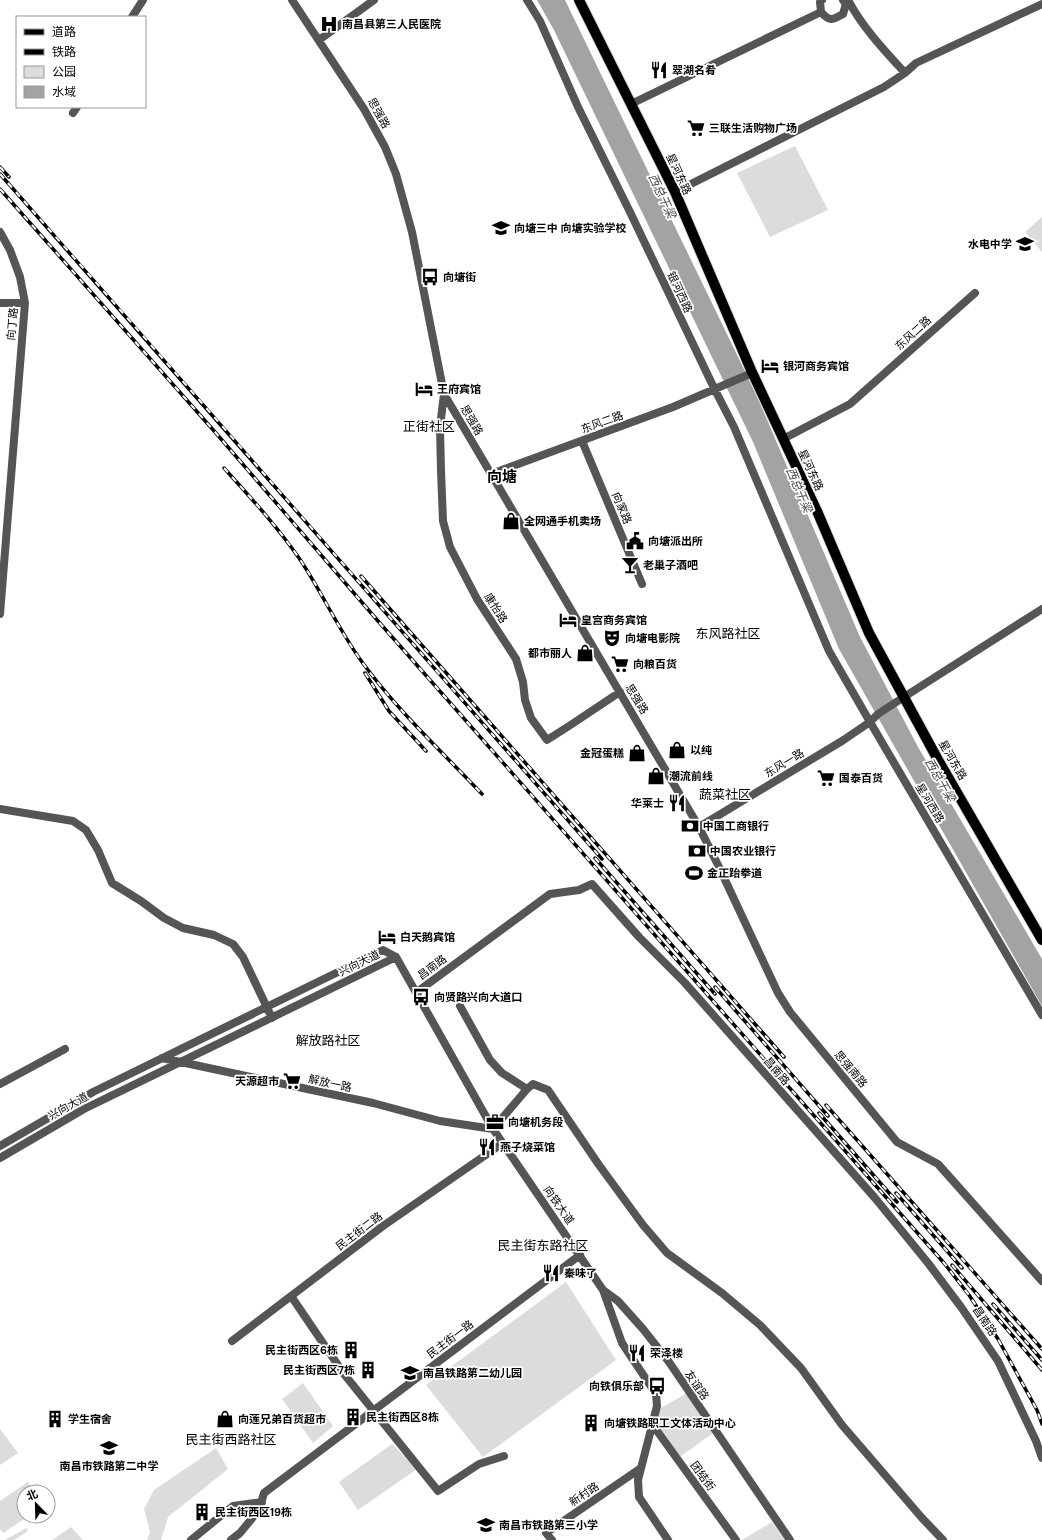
<svg xmlns="http://www.w3.org/2000/svg" width="1042" height="1540" font-family="'DM Sans','Noto Sans SC',sans-serif">
  <rect width="100%" height="100%" fill="#fff"/>
  <path fill="#dcdcdc" d="M795,146L828,210L770,237L737,173Z
    M1042,217V252L1025,232Z
    M566,1282L616,1360L483,1457L426,1385Z
    M303,1383L333,1426L313,1443L282,1399Z
    M689,1386L717,1430L677,1459L653,1422L655,1411L684,1395Z
    M0,1429L18,1453L0,1465Z
    M392,1444L417,1469L358,1510L339,1482Z
    M216,1448L228,1469L168,1517L161,1540H147L150,1532L144,1509L154,1490Z
    M28,1482L35,1492H24V1516H29L3,1533L0,1529V1501Z
    M772,1522L785,1540H742Z
    M71,1527L83,1540H52Z
    M26,1528L28,1531L14,1540H5Z"/>
  <path fill="#a3a3a3" d="M537,0H565L756,394L860,637L918,747L1042,959V1006L839,649L753,442L554,30Z"/>
  <g fill="none" stroke-linecap="round" stroke-linejoin="round">
    <g stroke="#dbdbdb" stroke-width="12">
      <path id="major" d="M579,0L675,192L751,370L817,511L869,633L937,758L1042,940"/>
    </g>
    <path stroke="#555" stroke-width="8" d="M292,0L364,109L385,147L396,174L412,232L444,394L699,827L719,867L778,993L790,1012L897,1142L938,1164L1042,1281
      M527,0L540,21L578,107L630,212L714,388L734,427L829,651L870,722L1042,1015
      M822,0L820,2L821,12C830,22 832,20 843,14L846,4L843,0
      M848,0C863,28 884,50 905,73
      M132,17L143,0
      M319,40L374,0
      M631,104L821,12
      M73,113L77,107
      M675,192L884,87L905,73L916,63L1042,4
      M0,232L10,250L20,277L25,303L0,614
      M0,303H25
      M444,394L440,427L441,471L443,521L450,547L477,599L516,659L523,682L525,700L531,718L547,740L569,726L620,692
      M783,439L850,404L975,293
      M582,441L642,584
      M491,474L673,407L752,373
      M0,809L73,821L86,830L98,850L112,883L141,901L164,918L183,928L214,935L233,944L243,957L272,1018
      M699,827L842,741L870,722L878,714L904,697L1042,609
      M396,957L493,1129L603,1290L622,1343L656,1394L657,1406L638,1480L639,1497L668,1540
      M417,992L550,894L579,890L592,884L639,937L685,983L875,1198L928,1263L961,1307L998,1361L1036,1441L1042,1458
      M460,1006L490,1060L502,1073L527,1089
      M162,1058L373,1103L440,1121L493,1129L527,1089L533,1084L548,1090L599,1165L643,1225L667,1253L722,1293L760,1325L801,1368L842,1425L922,1518L943,1540
      M0,1084L65,1049
      M0,1146L93,1092L383,950L396,957
      M0,1158L84,1109L396,957
      M603,1290L618,1301L643,1329L669,1362L790,1540
      M291,1296L344,1374L438,1491L479,1464L504,1456
      M232,1341L383,1226L503,1143
      M652,1424L736,1540
      M191,1540L233,1506L262,1502
      M231,1540L240,1533L259,1510L264,1493L580,1255
      M552,1540L546,1533L641,1468"/>
    <use href="#major" stroke="#000" stroke-width="10"/>
    <g stroke="#000" stroke-width="3.5">
      <path id="rail" d="M0,167L9,177
        M0,174C202,402 401,631 602,859
        M0,189L215,432L378,621L944,1263L969,1295L998,1339L1037,1410L1042,1424
        M224,468C250,497 277,526 299,558C322,592 338,629 362,662C397,710 441,751 482,794
        M361,576L784,1057
        M365,673L389,711L426,751
        M595,858L715,994
        M715,987L828,1116
        M826,1105L1042,1349
        M819,1113L897,1202
        M896,1193L962,1268
        M952,1265L1042,1370
        M993,1304L1042,1360"/>
    </g>
    <use href="#rail" stroke="#fff" stroke-width="2" stroke-dasharray="6" stroke-linecap="butt"/>
  </g>
  <defs>
    <g id="hospital-bare" transform="scale(1.38)"><path d="M-5-5h3v3.5h4V-5h3V5h-3V1.5h-4V5h-3Z" fill="#000" stroke="#fff" stroke-width="2.5" paint-order="stroke"/></g>
    <g id="restaurant-bare" transform="scale(1.38)"><path d="M-5-6h1v4h1v-4h1v4h1v-4h1v5L-1.5 .5V6h-2V.5L-5-1ZM5-6V6H3V1.5H1.5Q1.5-4 5-6Z" fill="#000" stroke="#fff" stroke-width="2.5" paint-order="stroke"/></g>
    <g id="supermarket-bare" transform="scale(1.38)"><path d="M-6-5.5h2.5l.6 2H6L4.5 2H-2.5L-4.4-4H-6ZM-1.5 3.2a1.3 1.3 0 1 0 .1 0ZM3 3.2a1.3 1.3 0 1 0 .1 0Z" fill="#000" stroke="#fff" stroke-width="2.5" paint-order="stroke"/></g>
    <g id="school-bare" transform="scale(1.38)"><path d="M0-5L7-2L0 1L-7-2ZM-4 1L0 2.5L4 1V4Q0 6-4 4Z" fill="#000" stroke="#fff" stroke-width="2.5" paint-order="stroke"/></g>
    <g id="bus-bare" transform="scale(1.38)"><path d="M-5-6H5V4H4V6H2V4H-2V6H-4V4H-5ZM-3.5-4V0h7V-4ZM-3.5 1.2v1.5H-2V1.2ZM2 1.2v1.5H3.5V1.2Z" fill="#000" stroke="#fff" stroke-width="2.5" paint-order="stroke"/></g>
    <g id="hotel-bare" transform="scale(1.38)"><path d="M-6-4.5h1.5V1H6V5H4.5V3h-9V5H-6ZM-4 0a1.8 1.8 0 1 1 3.6 0ZM.5 0V-2.5h3Q6-2.5 6 0Z" fill="#000" stroke="#fff" stroke-width="2.5" paint-order="stroke"/></g>
    <g id="shop-bare" transform="scale(1.38)"><path d="M-5-2.5h2.3a2.7 3.5 0 0 1 5.4 0H5L5.5 6h-11ZM-1.5-2.5h3a1.5 2.3 0 0 0-3 0Z" fill="#000" stroke="#fff" stroke-width="2.5" paint-order="stroke"/></g>
    <g id="civic-bare" transform="scale(1.38)"><path d="M-.6-6.5H3V-4.5H.6V-3L4-1V1h2V6H-6V1h2V-1L-.6-3ZM-1.2 2.5V6h2.4V2.5Z" fill="#000" stroke="#fff" stroke-width="2.5" paint-order="stroke"/></g>
    <g id="bar-bare" transform="scale(1.38)"><path d="M-6-5H6L.8 .8V4.5H3.5V6h-7V4.5H-.8V.8Z" fill="#000" stroke="#fff" stroke-width="2.5" paint-order="stroke"/></g>
    <g id="theatre-bare" transform="scale(1.38)"><path d="M-5-5.5Q0-4 5-5.5V0Q5 5 0 6Q-5 5-5 0ZM-3.3-2.5H-1v1.5H-3.3ZM1-2.5H3.3v1.5H1ZM-2.8 1Q0 5.5 2.8 1Z" fill="#000" stroke="#fff" stroke-width="2.5" paint-order="stroke"/></g>
    <g id="bank-bare" transform="scale(1.38)"><path d="M-6-4H6V4H-6ZM0-2.3a2.3 2.3 0 1 0 0 4.6a2.3 2.3 0 1 0 0-4.6Z" fill="#000" stroke="#fff" stroke-width="2.5" paint-order="stroke"/></g>
    <g id="stadium-bare" transform="scale(1.38)"><path d="M0-5a6.5 5 0 1 0 0 10a6.5 5 0 1 0 0-10ZM-3.5-1.8h7v3.6h-7Z" fill="#000" stroke="#fff" stroke-width="2.5" paint-order="stroke"/></g>
    <g id="office-bare" transform="scale(1.38)"><path d="M-6-3h4V-5.5h4V-3h4V5H-6ZM-1-4.5V-3h2v-1.5ZM-6 0V1H6V0Z" fill="#000" stroke="#fff" stroke-width="2.5" paint-order="stroke"/></g>
    <g id="building-bare" transform="scale(1.38)"><path d="M-4-6H4V6H1V3H-1V6H-4ZM-2.5-4.3h1.7v1.8h-1.7ZM.8-4.3h1.7v1.8H.8ZM-2.5-1h1.7V.8h-1.7ZM.8-1h1.7V.8H.8Z" fill="#000" stroke="#fff" stroke-width="2.5" paint-order="stroke"/></g>
  </defs>
  <g fill-rule="evenodd">
    <use href="#hospital-bare" x="329" y="24"/>
    <use href="#restaurant-bare" x="659" y="70"/>
    <use href="#supermarket-bare" x="696" y="128"/>
    <use href="#school-bare" x="501" y="228"/>
    <use href="#school-bare" x="1025" y="244"/>
    <use href="#bus-bare" x="430" y="277"/>
    <use href="#hotel-bare" x="770" y="366"/>
    <use href="#hotel-bare" x="424" y="389"/>
    <use href="#shop-bare" x="511" y="521"/>
    <use href="#civic-bare" x="635" y="541"/>
    <use href="#bar-bare" x="630" y="565"/>
    <use href="#hotel-bare" x="568" y="620"/>
    <use href="#theatre-bare" x="612" y="638"/>
    <use href="#shop-bare" x="585" y="653"/>
    <use href="#supermarket-bare" x="620" y="664"/>
    <use href="#shop-bare" x="677" y="750"/>
    <use href="#shop-bare" x="637" y="753"/>
    <use href="#shop-bare" x="656" y="776"/>
    <use href="#supermarket-bare" x="826" y="778"/>
    <use href="#restaurant-bare" x="677" y="803"/>
    <use href="#bank-bare" x="690" y="826"/>
    <use href="#bank-bare" x="697" y="851"/>
    <use href="#stadium-bare" x="694" y="873"/>
    <use href="#hotel-bare" x="387" y="937"/>
    <use href="#bus-bare" x="421" y="997"/>
    <use href="#supermarket-bare" x="292" y="1081"/>
    <use href="#office-bare" x="495" y="1122"/>
    <use href="#restaurant-bare" x="487" y="1147"/>
    <use href="#restaurant-bare" x="551" y="1273"/>
    <use href="#building-bare" x="351" y="1350"/>
    <use href="#restaurant-bare" x="637" y="1353"/>
    <use href="#building-bare" x="368" y="1370"/>
    <use href="#school-bare" x="410" y="1373"/>
    <use href="#bus-bare" x="657" y="1386"/>
    <use href="#building-bare" x="353" y="1417"/>
    <use href="#building-bare" x="55" y="1419"/>
    <use href="#shop-bare" x="225" y="1419"/>
    <use href="#building-bare" x="591" y="1423"/>
    <use href="#school-bare" x="109" y="1448"/>
    <use href="#building-bare" x="202" y="1512"/>
    <use href="#school-bare" x="486" y="1525"/>
  </g>
  <g text-anchor="middle" dominant-baseline="central" stroke-width="3.5" stroke-linejoin="round" paint-order="stroke">
    <g font-size="11" font-weight="bold" fill="#000" stroke="#fff" text-anchor="start">
      <text x="342" y="24">南昌县第三人民医院</text>
      <text x="672" y="70">翠湖名肴</text>
      <text x="709" y="128">三联生活购物广场</text>
      <text x="514" y="228">向塘三中 向塘实验学校</text>
      <text x="1012" y="244" text-anchor="end">水电中学</text>
      <text x="443" y="277">向塘街</text>
      <text x="783" y="366">银河商务宾馆</text>
      <text x="437" y="389">王府宾馆</text>
      <text x="524" y="521">全网通手机卖场</text>
      <text x="648" y="541">向塘派出所</text>
      <text x="643" y="565">老巢子酒吧</text>
      <text x="581" y="620">皇宫商务宾馆</text>
      <text x="625" y="638">向塘电影院</text>
      <text x="572" y="653" text-anchor="end">都市丽人</text>
      <text x="633" y="664">向粮百货</text>
      <text x="690" y="750">以纯</text>
      <text x="624" y="753" text-anchor="end">金冠蛋糕</text>
      <text x="669" y="776">潮流前线</text>
      <text x="839" y="778">国泰百货</text>
      <text x="664" y="803" text-anchor="end">华莱士</text>
      <text x="703" y="826">中国工商银行</text>
      <text x="710" y="851">中国农业银行</text>
      <text x="707" y="873">金正跆拳道</text>
      <text x="400" y="937">白天鹅宾馆</text>
      <text x="434" y="997">向贤路兴向大道口</text>
      <text x="279" y="1081" text-anchor="end">天源超市</text>
      <text x="508" y="1122">向塘机务段</text>
      <text x="500" y="1147">燕子烧菜馆</text>
      <text x="564" y="1273">秦味了</text>
      <text x="338" y="1350" text-anchor="end">民主街西区6栋</text>
      <text x="650" y="1353">荣泽楼</text>
      <text x="355" y="1370" text-anchor="end">民主街西区7栋</text>
      <text x="423" y="1373">南昌铁路第二幼儿园</text>
      <text x="644" y="1386" text-anchor="end">向铁俱乐部</text>
      <text x="366" y="1417">民主街西区8栋</text>
      <text x="68" y="1419">学生宿舍</text>
      <text x="238" y="1419">向莲兄弟百货超市</text>
      <text x="604" y="1423">向塘铁路职工文体活动中心</text>
      <text x="109" y="1466" text-anchor="middle">南昌市铁路第二中学</text>
      <text x="215" y="1512">民主街西区19栋</text>
      <text x="499" y="1525">南昌市铁路第三小学</text>
    </g>
    <g font-size="11" fill="#000" stroke="#fff">
      <text transform="translate(379 113) rotate(61)">思强路</text>
      <text transform="translate(679 174) rotate(65)">星河东路</text>
      <text transform="translate(680 292) rotate(65)">银河西路</text>
      <text transform="translate(12 324) rotate(-85)">向丁路</text>
      <text transform="translate(913 333) rotate(-42)">东风二路</text>
      <text transform="translate(472 420) rotate(60)">思强路</text>
      <text transform="translate(602 422) rotate(-20)">东风二路</text>
      <text transform="translate(811 470) rotate(65)">星河东路</text>
      <text transform="translate(622 508) rotate(67)">向家路</text>
      <text transform="translate(496 608) rotate(58)">康怡路</text>
      <text transform="translate(637 699) rotate(59)">思强路</text>
      <text transform="translate(953 760) rotate(60)">星河东路</text>
      <text transform="translate(784 763) rotate(-31)">东风一路</text>
      <text transform="translate(930 803) rotate(59)">星河西路</text>
      <text transform="translate(359 963) rotate(-26)">兴向大道</text>
      <text transform="translate(432 967) rotate(-37)">昌南路</text>
      <text transform="translate(851 1069) rotate(50)">思强南路</text>
      <text transform="translate(777 1071) rotate(49)">昌南路</text>
      <text transform="translate(330 1083) rotate(12)">解放一路</text>
      <text transform="translate(68 1106) rotate(-29)">兴向大道</text>
      <text transform="translate(559 1205) rotate(55)">向铁大道</text>
      <text transform="translate(359 1231) rotate(-37)">民主街二路</text>
      <text transform="translate(985 1321) rotate(56)">昌南路</text>
      <text transform="translate(450 1339) rotate(-37)">民主街一路</text>
      <text transform="translate(697 1385) rotate(56)">友谊路</text>
      <text transform="translate(703 1476) rotate(54)">团结街</text>
      <text transform="translate(584 1494) rotate(-34)">新村路</text>
    </g>
    <g font-size="12" font-style="italic" fill="#444" stroke="#fff">
      <text transform="translate(662 196) rotate(65)">西总干梁</text>
      <text transform="translate(799 490) rotate(67)">西总干梁</text>
      <text transform="translate(940 780) rotate(60)">西总干梁</text>
    </g>
    <g font-size="13" fill="#000" stroke="#fff">
      <text x="429" y="426">正街社区</text>
      <text x="728" y="633">东风路社区</text>
      <text x="725" y="794">蔬菜社区</text>
      <text x="328" y="1040">解放路社区</text>
      <text x="543" y="1245">民主街东路社区</text>
      <text x="231" y="1439">民主街西路社区</text>
    </g>
    <g font-size="15" font-weight="bold" fill="#000" stroke="#fff">
      <text x="502" y="477">向塘</text>
    </g>
  </g>
  <rect x="16" y="16" width="130" height="92" fill="#ffffff" stroke="#999999"/>
  <rect x="24" y="29" width="20" height="6" fill="#000000" stroke="#999999"/>
  <text x="52" y="36" font-size="12" fill="#000000">道路</text>
  <rect x="24" y="49" width="20" height="6" fill="#000000" stroke="#999999"/>
  <text x="52" y="56" font-size="12" fill="#000000">铁路</text>
  <rect x="24" y="66" width="20" height="12" fill="#dcdcdc" stroke="#999999"/>
  <text x="52" y="76" font-size="12" fill="#000000">公园</text>
  <rect x="24" y="86" width="20" height="12" fill="#a3a3a3" stroke="#999999"/>
  <text x="52" y="96" font-size="12" fill="#000000">水域</text>
  <g transform="translate(36 1504) rotate(337)"><circle r="19" fill="#ffffff" stroke="#999999"/>
  <path d="M0-3L7 15L0 10L-7 15Z" fill="#000000"/>
  <text y="-6" font-size="11" font-weight="bold" text-anchor="middle" fill="#000000">北</text>
  </g>
</svg>
